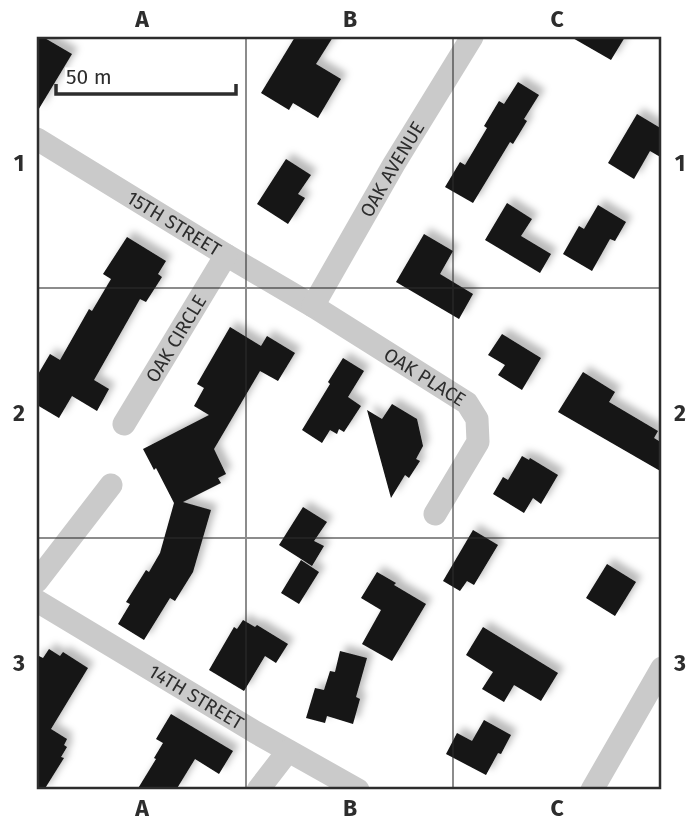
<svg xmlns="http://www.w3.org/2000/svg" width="699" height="827" font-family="'Fira Sans',sans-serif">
  <defs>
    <filter id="shadow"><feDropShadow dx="6" dy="-6" stdDeviation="3.5" flood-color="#0004"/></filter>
  </defs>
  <rect width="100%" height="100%" fill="#fff"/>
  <path fill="#141414" filter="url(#shadow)" d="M37,37H43L72,54L37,112Z
    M295,37H333L316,64L341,79L318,118L293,103L289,110L261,93Z
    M571,37H625L611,60Z
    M518,82L539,95L524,119L527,121L513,144L510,142L473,203L445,187L460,162L465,165L487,128L484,126L499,101L504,104Z
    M637,114L662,129V158L650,151L634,179L608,163Z
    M286,159L311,175L298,194L305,198L288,224L257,204Z
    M507,203L532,219L521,236L551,254L540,273L485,240Z
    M598,205L626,222L615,241L610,239L592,271L563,254L579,226L584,229Z
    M424,234L453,251L440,274L473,294L459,319L396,282Z
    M127,237L166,261L158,274L162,277L146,302L140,299L94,380L109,389L97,411L72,396L59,418L37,405V376L50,354L60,360L89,309L92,311L111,279L103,274Z
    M230,327L261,346L267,336L295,353L278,381L260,371L214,449L226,474L218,478L221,483L183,502L211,510L193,572L175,601L170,598L144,640L118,624L130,604L126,602L146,570L149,572L160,553L174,503L156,468L154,470L143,449L209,415L194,406L204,388L197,384Z
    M502,334L541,358L522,390L498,375L505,365L488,355Z
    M343,358L364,371L348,397L361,406L344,432L339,429L337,434L330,430L322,443L302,430L330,384L328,382Z
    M583,372L615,392L609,402L658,431L654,438L662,443V472L558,412Z
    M392,404L417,419L423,446L416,459L420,461L409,478L405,475L391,498L367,410L382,419Z
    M522,456L529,460L530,458L558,475L541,504L533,498L524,513L493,494L503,477L508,480Z
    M303,507L327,522L314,541L324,546L312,566L279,545Z
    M473,530L498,545L474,585L467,581L460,591L443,581Z
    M301,560L319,572L299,604L281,593Z
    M607,564L636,582L615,616L586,598Z
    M377,572L396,583L394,585L426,604L392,661L362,644L381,610L361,598Z
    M243,620L255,627L257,625L288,644L276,663L265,656L244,691L209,670L234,627L237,629Z
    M483,627L558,673L541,701L514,685L504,702L482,689L493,672L466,655Z
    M49,649L60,656L63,652L88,668L51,729L67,739L64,745L67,747L61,757L64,758L44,790H37V655L43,658Z
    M340,651L367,658L356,697L360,699L353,724L327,716L325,723L306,718L315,688L324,690L330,671L335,672Z
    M171,714L233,751L219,774L195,759L176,790H137L156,759L154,758L163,743L156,739Z
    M484,720L511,735L501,754L498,753L486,775L446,754L457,733L472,741Z"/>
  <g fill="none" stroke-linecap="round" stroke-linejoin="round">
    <g stroke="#cacaca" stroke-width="23">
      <path id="s1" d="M37,139L226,255L313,306L467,403L477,419L478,442L435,514"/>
      <path id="s2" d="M313,306L394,164L472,37"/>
      <path id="s3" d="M124,424L226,255"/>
      <path d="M37,581L111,485"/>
      <path id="s4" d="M37,601L255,732L358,790"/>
      <path d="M258,790L288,751"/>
      <path d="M592,790L662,668"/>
    </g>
  </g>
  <path fill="none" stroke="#2d2d2d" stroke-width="2" stroke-opacity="0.55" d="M246,37V790M453,37V790M37,288H662M37,538H662"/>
  <g text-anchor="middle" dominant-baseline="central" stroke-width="7" stroke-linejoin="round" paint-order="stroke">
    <g font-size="19" fill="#2d2d2d" stroke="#fff">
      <text stroke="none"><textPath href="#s2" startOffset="158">OAK AVENUE</textPath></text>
      <text stroke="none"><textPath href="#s1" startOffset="161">15TH STREET</textPath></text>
      <text stroke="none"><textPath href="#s3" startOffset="100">OAK CIRCLE</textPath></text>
      <text stroke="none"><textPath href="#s1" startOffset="455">OAK PLACE</textPath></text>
      <text stroke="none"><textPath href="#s4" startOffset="186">14TH STREET</textPath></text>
    </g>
  </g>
  <rect width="699" height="827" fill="none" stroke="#ffffff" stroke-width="77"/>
  <path d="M56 84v10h180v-10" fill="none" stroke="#2d2d2d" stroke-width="3.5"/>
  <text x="66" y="84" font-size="21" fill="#2d2d2d" stroke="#ffffff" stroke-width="5" paint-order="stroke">50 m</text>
  <rect x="38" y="38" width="622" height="750" fill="none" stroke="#2d2d2d" stroke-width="2.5"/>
  <g font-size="23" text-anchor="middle" font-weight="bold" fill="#2d2d2d">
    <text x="142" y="27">A</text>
    <text x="350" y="27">B</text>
    <text x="557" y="27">C</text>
    <text x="19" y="171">1</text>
    <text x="680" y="171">1</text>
    <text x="19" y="421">2</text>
    <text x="680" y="421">2</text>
    <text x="19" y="671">3</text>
    <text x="680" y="671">3</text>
    <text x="142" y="816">A</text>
    <text x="350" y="816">B</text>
    <text x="557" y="816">C</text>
  </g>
</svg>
